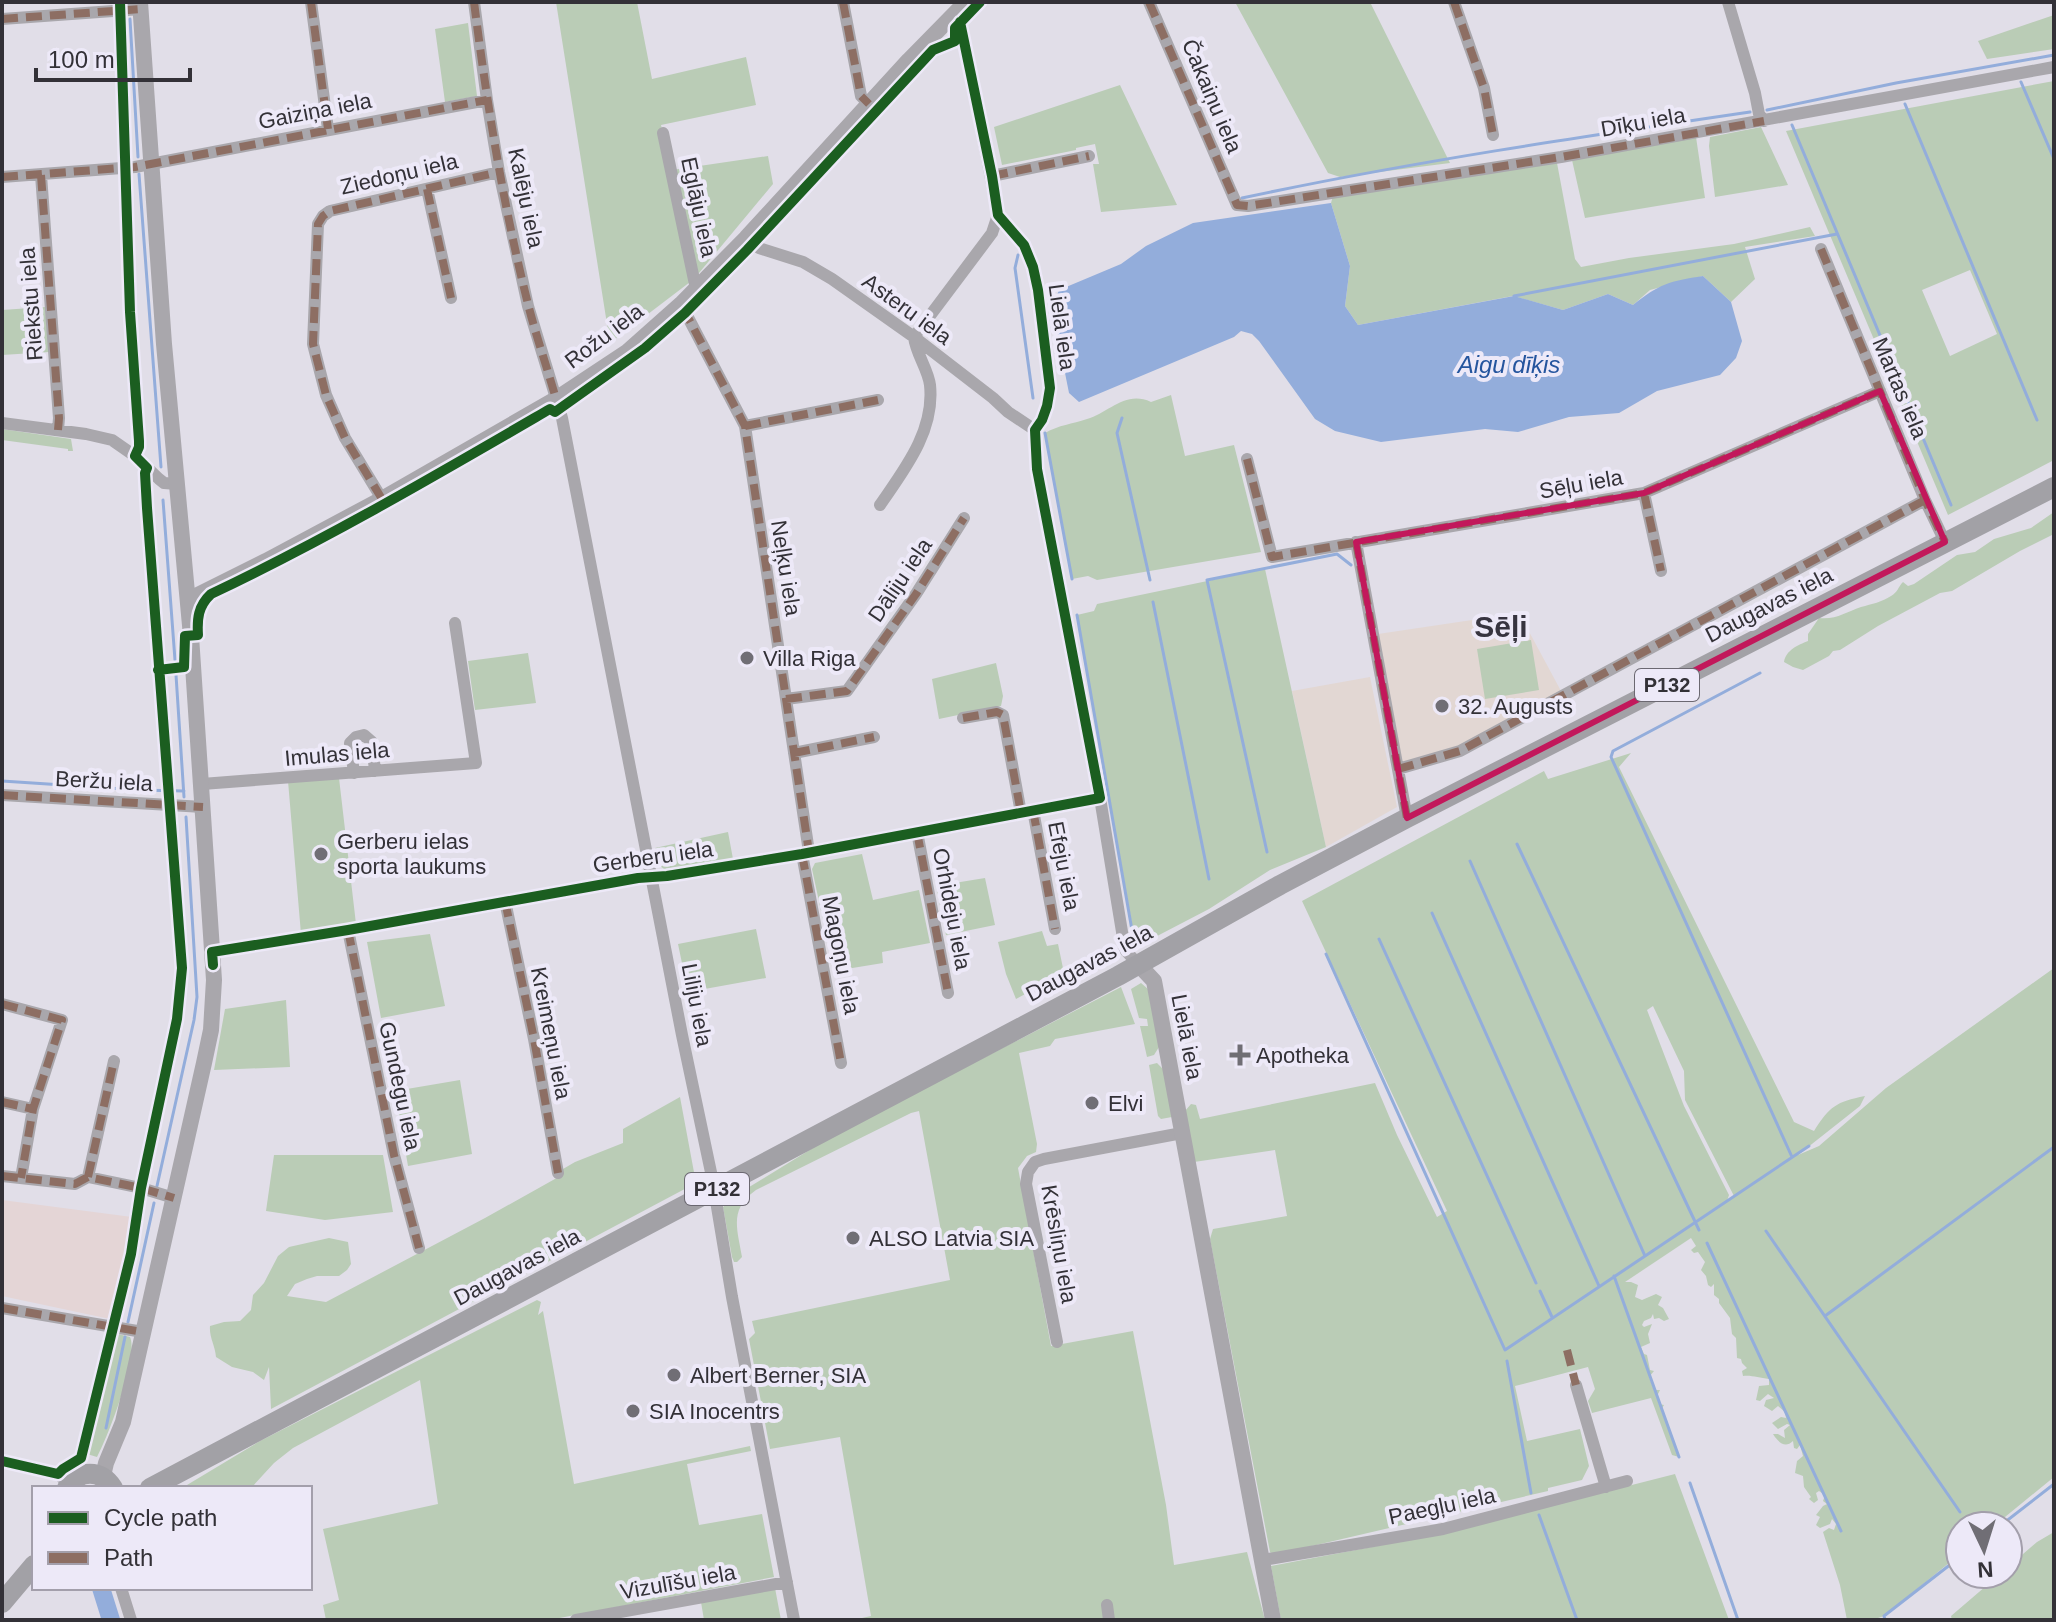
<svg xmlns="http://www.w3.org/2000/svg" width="2056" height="1622" font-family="Arial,sans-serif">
  <rect width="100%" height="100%" fill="#e1dee8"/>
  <path fill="#e2d7d3" d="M1519,613L1561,691L1460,745L1401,764L1378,634Z
    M1370,677L1397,807L1326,847L1292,691Z"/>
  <path fill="#e4d5d6" d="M2,1200L132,1217L110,1319L2,1296Z"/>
  <path fill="#baccb6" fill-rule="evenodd" d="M556,2H637L652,79L746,57L756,105L661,125L672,170L768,156L773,184L694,279L610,343Z
    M1235,2H1370L1450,163L1340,177L1328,173Z
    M2054,15V49L1987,59L1978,41Z
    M468,23L477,96L445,102L435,29Z
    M2054,81V460L1948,515L1786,131ZM1970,270L1997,334L1950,356L1922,290Z
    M1120,85L1177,205L1101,212L1093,164H1099L1095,144L1076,148V150L1002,165L994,127Z
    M1761,127L1788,185L1715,197L1709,146L1710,137Z
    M1696,137L1705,198L1585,218L1572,160Z
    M1557,163L1575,259L1581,267L1629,258L1734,244L1810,227L1815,236L1745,247L1755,279L1731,302L1703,276L1650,290L1633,305L1608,294L1563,310L1513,296L1358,325L1345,306L1350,266L1331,203L1333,196Z
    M45,307L49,352L2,355V310Z
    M1171,395L1185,456L1234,445L1261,552L1097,580L1088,576L1072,579L1045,433C1059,425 1072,424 1087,419C1109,413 1125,390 1151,402Z
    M2,429L71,439L73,451H68V449L2,440Z
    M2054,512V534L2020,551L1952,591L1940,593L1878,626L1840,650L1833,651L1829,656L1803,670L1793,667L1784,662C1786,650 1798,645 1808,641V634L1819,618C1836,620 1846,612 1861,607C1872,604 1882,602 1891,596C1898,592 1898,587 1903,582L1908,586L1914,584L1957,555L1975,552L1994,539L2031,528Z
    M1265,569L1326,847L1270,870L1209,909L1136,947L1077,615L1094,611L1097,604Z
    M1531,640L1539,690L1485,699L1477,649Z
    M528,653L536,703L475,710L468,661Z
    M996,663L1003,696L1001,706L939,719L932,679Z
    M1631,753L1619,767L1794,1122L1814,1131C1830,1106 1836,1102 1865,1096L1860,1106L1798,1155L1819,1146L1886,1088L2054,968V1477L1994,1526H1960V1554L1884,1616L1872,1620H1847L1840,1585L1823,1532L1829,1528L1834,1530L1836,1524L1832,1519L1830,1524L1820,1528L1816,1525L1820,1517L1816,1515L1823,1506L1827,1504L1823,1501L1825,1495L1819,1491L1816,1493L1818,1500L1814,1503L1809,1499L1811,1497L1804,1487L1803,1476L1795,1473L1797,1461L1803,1456L1800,1445L1797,1449L1794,1448L1793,1441C1785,1449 1778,1442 1773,1434H1778L1785,1438L1784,1430L1790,1425L1787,1424L1778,1429L1772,1423L1781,1417L1786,1418L1785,1412L1778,1406L1772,1411L1764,1406L1766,1400L1774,1398L1768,1394L1760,1401L1756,1400L1759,1386L1769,1385V1379C1759,1378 1752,1375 1743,1376L1742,1371L1747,1368L1742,1363L1741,1359L1737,1358L1736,1338L1732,1334L1730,1318L1719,1303V1299L1714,1295V1284L1711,1287L1708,1285L1706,1276L1701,1270L1705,1262L1698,1252L1694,1253L1691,1250L1696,1246L1691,1238L1625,1282H1631L1638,1285L1635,1297L1642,1300L1656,1294L1662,1297L1658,1305L1663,1308L1669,1319L1664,1321L1659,1318L1654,1319L1653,1314L1651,1318L1644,1321L1642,1325L1644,1327L1652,1324L1648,1334L1650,1343L1641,1347L1644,1354L1647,1355L1650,1370L1654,1371L1649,1377L1654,1390H1660L1657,1396L1659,1404L1664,1405L1661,1410L1679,1457L1672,1455L1651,1398L1592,1413L1588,1401L1595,1389L1588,1367L1515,1386L1527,1441L1580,1429L1589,1466L1582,1480L1548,1488V1491L1282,1553L1273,1554L1270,1552L1210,1239L1213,1229L1287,1216L1275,1150L1194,1162L1185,1111L1191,1104L1196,1105L1200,1119L1375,1083L1397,1135L1437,1217L1447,1211L1302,901L1544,771L1548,779ZM1653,1006L1684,1071L1685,1100L1734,1196L1727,1201L1729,1195L1684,1106L1647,1010Z
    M339,778L356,924L301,934L288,781Z
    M728,832L733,859L664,869L659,865L655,848Z
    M862,854L873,900L919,890L930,943L882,952L883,963L834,971L812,869L815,863Z
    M985,878L995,925L946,935L936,886Z
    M756,929L766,978L688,992L678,944Z
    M1042,931L1047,946L1058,944L1064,973L1016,999L1006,974L998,942Z
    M430,934L445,1006L381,1018L367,942Z
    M1141,983L1148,989L1159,1047L1154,1055L1147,1057L1140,1026H1148L1147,1019L1139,1018L1131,989Z
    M1121,987L1135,1024L1055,1039L1050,1046L1019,1053L1037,1144L1036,1152L1027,1156L1018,1168L1051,1346L1133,1331L1166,1505L1174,1565L1247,1552L1265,1620H853L871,1616L840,1437L770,1449L749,1339L755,1333L752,1321L950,1280L919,1111L911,1113L756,1190C729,1209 737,1228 742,1257L737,1262H734L732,1257L723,1207L741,1192L834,1135Z
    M286,1000L290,1067L214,1070L225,1009Z
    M1157,1063L1164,1070L1172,1117L1161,1119L1158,1116L1149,1065Z
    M460,1080L472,1154L408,1166L395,1091Z
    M680,1097L696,1183L271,1409L269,1367L264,1380L253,1372L232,1367L216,1357C215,1345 209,1337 210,1326L224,1322L240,1321L251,1310L253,1295L264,1283L278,1256L289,1247L329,1238L348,1242L351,1264L347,1270L339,1276H317L307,1279L295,1284L287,1296L326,1302L485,1218L562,1175L563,1169L575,1162L623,1143V1129Z
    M274,1155H383L393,1212L325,1220L266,1211Z
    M537,1300L541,1302L538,1315L543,1311L574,1484L750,1446L751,1451L687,1464L699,1525L762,1514L774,1577L549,1620H326L323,1605L339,1600L323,1529L438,1504L420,1380L293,1448L274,1463L252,1487L229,1488L209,1486L182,1488L260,1441Z
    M114,1333L130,1337C139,1357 108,1436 97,1457L87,1454L85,1451Z
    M1675,1474L1729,1620H1281L1271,1566L1435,1535Z
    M2054,1532V1620H1952L1951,1616L2000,1574H2008V1567L2037,1542Z
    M775,1588L781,1620H704L701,1602Z"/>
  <path fill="#93addb" d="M1331,203L1350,266L1345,306L1358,325L1514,296L1563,310L1608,294L1633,305C1659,284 1670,281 1703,276L1731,302L1742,341L1736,358L1720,375L1657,391L1619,413L1569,417L1518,432L1485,429L1381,442L1335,431L1315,419L1259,341L1252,334L1241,331L1234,337L1079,402L1069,393L1052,308L1059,290L1121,264L1146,246L1193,223Z"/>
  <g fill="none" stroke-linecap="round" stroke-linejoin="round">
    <path stroke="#93addb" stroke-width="3" d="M130,19L138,157
      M2021,82L2054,159
      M1905,104L2037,420
      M1767,110L1896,83L2054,55
      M1792,125L1951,505
      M139,174L161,467
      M1242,198C1410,162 1580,137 1750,112
      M1018,255L1015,268L1033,398
      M1514,296L1837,234
      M1122,418L1117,433L1150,580
      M1045,433L1072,579
      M163,500L175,660
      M1153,602L1209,879
      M1077,615L1133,936
      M1760,673L1613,751L1611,757L1792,1157
      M176,675L184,797
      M2,781L139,790L184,791
      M1517,844L1699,1230
      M1267,852L1207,580L1337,554L1351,565
      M1470,861L1645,1256
      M1432,913L1599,1286
      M1379,939L1536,1283
      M1326,954L1505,1350L1809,1146
      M157,1186L194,1020L197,997L186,817
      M1766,1231L1960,1512
      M1707,1243L1841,1531
      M1614,1276L1679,1457
      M1540,1291L1552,1317
      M1825,1316L2054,1147
      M128,1322L154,1203
      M1507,1361L1531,1493
      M106,1428L125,1337
      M1690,1483L1738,1620
      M1539,1515L1577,1620
      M2000,1526L2054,1484
      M1885,1620L1884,1616L1960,1557"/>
    <path stroke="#93addb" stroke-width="18" d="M101,1588L111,1620"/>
    <path stroke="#a9a7ac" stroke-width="12" d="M311,2L328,129
      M474,2L487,100L499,172L528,306L562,418L682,1035L712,1177L732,1297L794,1620
      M843,2L861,96L869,104
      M1149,2L1237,205L1248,206L1561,157L2054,67
      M1454,2L1484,88L1493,135
      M1728,2L1755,93L1759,114L1764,121
      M954,14L962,28L998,215L1024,245L1033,267L1038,290L1050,388L1047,406L1042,420L1035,430L1037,469L1100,798L1125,950L1139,965
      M2,19L141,9
      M663,133L696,289
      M41,175L59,418L58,430
      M992,176L1089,156
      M2,177L135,167L487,100
      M427,189L451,298
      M746,238L759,248L803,262L832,279L914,337L993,398L1008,412L1035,430
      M1821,249L1925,500L1945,542
      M681,304L745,426L809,852
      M130,312L139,441V447L135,456
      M2,423L86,434L112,440L135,456L159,479L164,483L177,484
      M745,426L878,400
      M1247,459L1272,557L1644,493L1880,391
      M147,468L145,473L151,557
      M1644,493L1661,571
      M382,499L345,438L326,395L313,344L318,224L323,216L330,211L499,172
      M880,505C904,470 935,431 930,385C928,369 916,354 914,337L992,233L998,215
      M1356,542L1407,818
      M786,699L847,691L916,594L964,518
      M963,718L997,712L1003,715L1021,813
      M794,753L874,737
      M1398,769L1460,751L1925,500
      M354,773L350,743L356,737L364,735L372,742L375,771
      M202,784L476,763L455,623
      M2,795L203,807
      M1033,810L1055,929
      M917,832L948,993
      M802,854L841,1063
      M505,901L534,1039L558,1173
      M348,930L394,1155L419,1248
      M212,952L348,930L638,878L667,876L802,854L1100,798
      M2,1004L62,1020L33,1109L21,1178
      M2,1102L33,1109
      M2,1176L75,1184L88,1177L141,1188L174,1198
      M88,1177L114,1061
      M2,1308L143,1332
      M1057,1342L1026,1184L1028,1172L1035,1162L1044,1159L1182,1133
      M1576,1385L1606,1487
      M2,1461L58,1474L69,1484
      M1263,1560L1443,1529L1627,1481
      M121,1588L131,1620
      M1107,1605L1109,1620
      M576,1620L787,1582"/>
    <path stroke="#a9a7ac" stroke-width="16" d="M188,600L266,561L382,499L556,399L627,352L681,304L746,238L909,60L966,2
      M1139,965L1154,981L1273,1620
      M103,1476L106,1463L123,1422L204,1063L211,1030L214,980L191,636L164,344L140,2"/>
    <path stroke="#a2a1a6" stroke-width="20" d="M67,1488C79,1469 101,1469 113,1488
      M150,1488L1118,976L1280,885L1407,818L2054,487
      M2,1603L34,1565"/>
    <path stroke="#8d6e63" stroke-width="8" stroke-dasharray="16 8" stroke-linecap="butt" d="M311,2L328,129
      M474,2C487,104 503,205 528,304C536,336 547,367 556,399
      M843,2L861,96L869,104
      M1149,2L1237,205L1248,206L1561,157L1764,121
      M1454,2L1484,88L1493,135
      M2,19L141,9
      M41,175L59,418L58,430
      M992,176L1089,156
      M2,177L135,167L487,100
      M427,189L451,298
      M1821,249L1925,500L1945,542
      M683,308L745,426L809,852
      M745,426L878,400
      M1247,459L1272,557L1644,493L1880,391
      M1644,493L1661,571
      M382,499L345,438L326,395L313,344L318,224L323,216L330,211L499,172
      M1356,542L1407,818
      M786,699L847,691L916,594L964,518
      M963,718L997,712L1003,715L1021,813
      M794,753L874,737
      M1398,769L1460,751L1925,500
      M2,795L203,807
      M1033,810L1055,929
      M917,832L948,993
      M802,854L841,1063
      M505,901L534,1039L558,1173
      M348,930L394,1155L419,1248
      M2,1004L62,1020L33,1109L21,1178
      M2,1102L33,1109
      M2,1176L75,1184L88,1177L141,1188L174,1198
      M88,1177L114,1061
      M2,1308L143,1332
      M1567,1350L1576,1385"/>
    <g stroke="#ede9f8" stroke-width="15">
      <path id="cycleway" d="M158,670L184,667L185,636L198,635C197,619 198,606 211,594C327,539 438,474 550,409L555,412L645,348L685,313L747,250L933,50L955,41V28L980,2
        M213,965L212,952L348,930L638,878L667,876L802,854L1100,798L1037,469L1035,430L1042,420L1047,406L1050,388L1038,290L1033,267L1024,245L998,215L992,176L960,22
        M2,1461L58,1474L63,1469L81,1458L131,1254L141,1188L177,1019L182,968L147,508L145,473L147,468L135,456L139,447V441L130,312L120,2"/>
    </g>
    <use href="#cycleway" stroke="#1b5e20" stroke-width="10"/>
  </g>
  <path fill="none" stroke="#c2185b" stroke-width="6" stroke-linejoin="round" d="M1880,391L1945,542L1407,818L1356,542L1644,493Z"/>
  <g fill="#706e75" stroke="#ede9f8" stroke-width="3">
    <circle cx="747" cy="658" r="8"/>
    <circle cx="1442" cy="706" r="8"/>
    <circle cx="321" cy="854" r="8"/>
    <path d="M1236 1043h8v8h8v8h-8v8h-8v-8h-8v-8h8z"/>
    <circle cx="1092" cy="1103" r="8"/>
    <circle cx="853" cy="1238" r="8"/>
    <circle cx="674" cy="1375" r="8"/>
    <circle cx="633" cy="1411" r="8"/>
  </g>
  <g text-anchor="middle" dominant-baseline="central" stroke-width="8" stroke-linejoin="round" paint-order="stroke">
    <g fill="#ede9f8" stroke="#6b6871" stroke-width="2">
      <rect x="1635" y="669" width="64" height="32" rx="6"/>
      <rect x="685" y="1173" width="64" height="32" rx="6"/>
    </g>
    <g font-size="20" font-weight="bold" fill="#333137">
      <text x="1667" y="685">P132</text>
      <text x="717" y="1189">P132</text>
    </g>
    <g font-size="22" fill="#333137" stroke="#ede9f8">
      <text transform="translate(1212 96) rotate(67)">Čakaiņu iela</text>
      <text transform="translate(315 111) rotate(-11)">Gaiziņa iela</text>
      <text transform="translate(1643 122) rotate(-10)">Dīķu iela</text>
      <text transform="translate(399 174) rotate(-13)">Ziedoņu iela</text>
      <text transform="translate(526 198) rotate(78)">Kalēju iela</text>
      <text transform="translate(699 207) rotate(78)">Eglāju iela</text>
      <text transform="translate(31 304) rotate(-94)">Riekstu iela</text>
      <text transform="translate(907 309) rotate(36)">Asteru iela</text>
      <text transform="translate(1062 327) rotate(82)">Lielā iela</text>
      <text transform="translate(604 336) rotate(-37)">Rožu iela</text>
      <text transform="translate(1900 388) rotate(67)">Martas iela</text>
      <text transform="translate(1581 484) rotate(-10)">Sēļu iela</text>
      <text transform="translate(786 568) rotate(81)">Neļķu iela</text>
      <text transform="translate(900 580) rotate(-56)">Dāliju iela</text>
      <text transform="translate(1769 605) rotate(-27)">Daugavas iela</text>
      <text transform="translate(337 754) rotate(-5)">Imulas iela</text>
      <text transform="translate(104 781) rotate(3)">Beržu iela</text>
      <text transform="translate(653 857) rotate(-8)">Gerberu iela</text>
      <text transform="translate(1064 866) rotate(79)">Efeju iela</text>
      <text transform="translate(952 909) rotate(79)">Orhideju iela</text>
      <text transform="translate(841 955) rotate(79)">Magoņu iela</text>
      <text transform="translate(1089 963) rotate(-28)">Daugavas iela</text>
      <text transform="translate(697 1005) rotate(79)">Liliju iela</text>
      <text transform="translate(551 1033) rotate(79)">Kreimeņu iela</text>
      <text transform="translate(1187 1037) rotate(79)">Lielā iela</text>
      <text transform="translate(400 1086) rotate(78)">Gundegu iela</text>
      <text transform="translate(1059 1244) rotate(80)">Krēsliņu iela</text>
      <text transform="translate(517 1267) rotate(-28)">Daugavas iela</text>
      <text transform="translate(1442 1506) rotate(-12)">Paegļu iela</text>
      <text transform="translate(678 1582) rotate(-10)">Vizulīšu iela</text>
    </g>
    <g font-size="22" fill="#333137" stroke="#ede9f8" text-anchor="start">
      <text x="763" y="658">Villa Riga</text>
      <text x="1458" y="706">32. Augusts</text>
      <text x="337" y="841">Gerberu ielas<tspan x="337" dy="25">sporta laukums</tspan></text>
      <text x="1256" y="1055">Apotheka</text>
      <text x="1108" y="1103">Elvi</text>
      <text x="869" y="1238">ALSO Latvia SIA</text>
      <text x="690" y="1375">Albert Berner, SIA</text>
      <text x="649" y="1411">SIA Inocentrs</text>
    </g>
    <g font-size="24" font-style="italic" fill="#25559e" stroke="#ede9f8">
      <text x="1509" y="364">Aigu dīķis</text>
    </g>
    <g font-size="30" font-weight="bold" fill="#373440" stroke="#ede9f8">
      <text x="1501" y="626">Sēļi</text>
    </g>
  </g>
  <rect width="2056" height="1622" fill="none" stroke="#333137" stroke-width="8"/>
  <rect x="32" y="1486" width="280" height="104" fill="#ede9f8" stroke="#a39fab" stroke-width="2"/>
  <rect x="48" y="1512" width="40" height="12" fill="#1b5e20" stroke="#a39fab" stroke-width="2"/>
  <text x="104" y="1526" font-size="24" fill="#333137">Cycle path</text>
  <rect x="48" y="1552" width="40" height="12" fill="#8d6e63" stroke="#a39fab" stroke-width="2"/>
  <text x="104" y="1566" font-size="24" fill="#333137">Path</text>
  <g transform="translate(1984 1550) rotate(176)"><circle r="38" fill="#ede9f8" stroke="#a39fab" stroke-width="2"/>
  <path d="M0-6L14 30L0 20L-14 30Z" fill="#706e75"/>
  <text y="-12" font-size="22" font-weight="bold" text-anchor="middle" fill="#333137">N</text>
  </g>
  <path d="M36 68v12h154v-12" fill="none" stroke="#333137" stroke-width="4"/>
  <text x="48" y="68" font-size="24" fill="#333137" stroke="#ede9f8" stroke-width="6" paint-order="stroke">100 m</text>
</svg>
